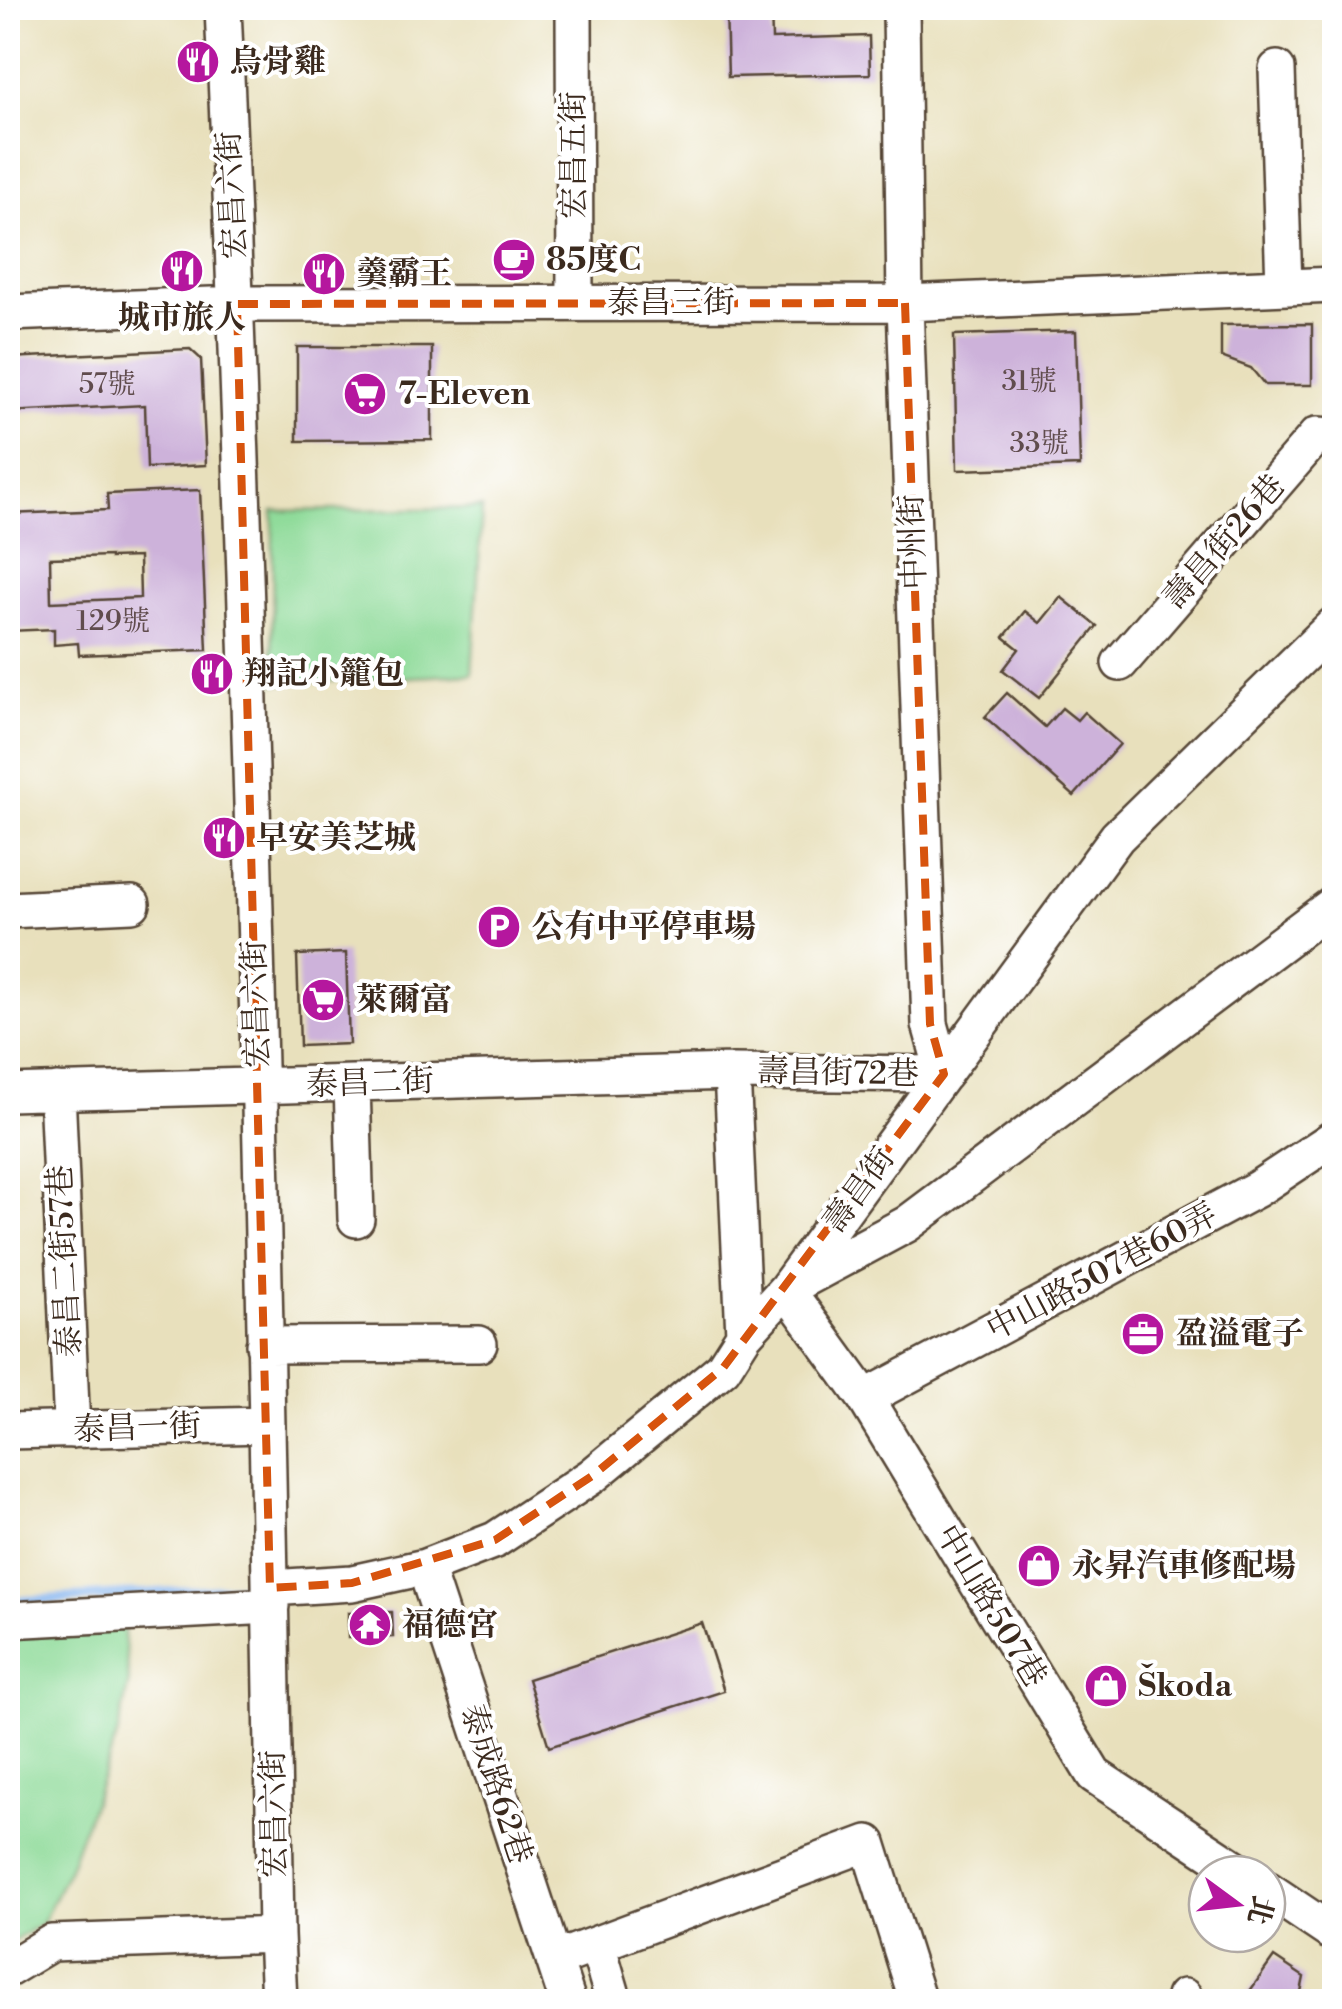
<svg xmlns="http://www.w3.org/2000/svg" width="1342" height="2009" font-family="'Libre Bodoni','Noto Serif TC',serif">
  <rect width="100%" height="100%" fill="#fff"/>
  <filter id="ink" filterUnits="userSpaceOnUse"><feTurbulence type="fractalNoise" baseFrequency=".01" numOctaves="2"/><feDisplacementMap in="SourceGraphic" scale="20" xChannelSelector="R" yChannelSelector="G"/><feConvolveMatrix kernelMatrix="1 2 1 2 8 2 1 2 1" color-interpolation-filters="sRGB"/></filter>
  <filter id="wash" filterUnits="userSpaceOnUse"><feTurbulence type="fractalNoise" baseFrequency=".0048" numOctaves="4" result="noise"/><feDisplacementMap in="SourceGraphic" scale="40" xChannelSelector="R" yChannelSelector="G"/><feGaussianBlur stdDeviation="2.25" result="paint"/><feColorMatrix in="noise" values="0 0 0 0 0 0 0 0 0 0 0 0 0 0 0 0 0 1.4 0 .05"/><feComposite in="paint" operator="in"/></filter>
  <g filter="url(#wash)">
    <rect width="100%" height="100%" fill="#e8e0bc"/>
    <path fill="#8dda98" stroke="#64825b" stroke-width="2.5" d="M482,508L472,674L272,684L273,511Z
      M123,1624L129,1681L117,1736L69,1868L42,1923L8,1945V1630Z"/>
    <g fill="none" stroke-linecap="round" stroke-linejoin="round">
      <path stroke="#83b4ef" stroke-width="10" d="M8,1602L242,1588"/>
    </g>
    <g id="blocks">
      <path fill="#cdb2da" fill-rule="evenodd" d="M726,8H771L772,39L869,36L870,74L728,77Z
        M1312,324V385H1265L1251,368L1221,357V325Z
        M1076,331L1080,466L957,470L954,335Z
        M297,347H432V440L297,441Z
        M190,349L201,359L206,465L147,468L145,405L8,412V358Z
        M200,490L207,650L79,655L78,643L54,645V629L9,631L8,514L108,510L107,494ZM110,556V558L139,557L140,598L51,602L50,558Z
        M1061,597L1097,626L1039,698L1003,670L1019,649L1004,637L1025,611L1040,623Z
        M1007,693L1045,727L1062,708L1077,720L1084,712L1120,744L1074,796L985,717Z
        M346,953L349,1044L300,1046L297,955Z
        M392,1612L393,1637L348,1638V1613Z
        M702,1623L724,1691L549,1747L528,1679Z
        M1274,1957L1304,1977L1299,2002H1242Z"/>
    </g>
  </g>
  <g filter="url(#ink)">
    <use href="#blocks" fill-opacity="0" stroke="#554536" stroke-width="2.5"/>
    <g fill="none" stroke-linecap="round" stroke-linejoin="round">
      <g stroke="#554536" stroke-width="40">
        <path id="minor" d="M223,8C252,650 266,1293 276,1935L279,2002
          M574,8L575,303
          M1277,69L1284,287
          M8,313L237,304L905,303L1334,285
          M1120,663L1317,435L1334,436
          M8,910L132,904
          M732,1072L744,1335
          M352,1084L356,1219
          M57,1091L72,1430
          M8,1093L732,1072L944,1074L930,1024L905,303L901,8
          M795,1284L907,1224L1334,904
          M786,1289L865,1398L1094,1775L1244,1874
          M264,1345L479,1344
          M865,1398L1257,1189L1334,1138
          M8,1431L267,1425
          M425,1567L568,2002
          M270,1588L352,1583L425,1567L495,1540L592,1476L723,1368L744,1335L786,1289L1117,837L1334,625
          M8,1620L271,1606
          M1267,1889L1334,1934
          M597,1944L614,2002
          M554,1960L868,1843L918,2002
          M8,1969L51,1943L276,1935
          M1184,1997V2002"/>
      </g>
      <use href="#minor" stroke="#fff" stroke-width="35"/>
    </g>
  </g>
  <path fill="none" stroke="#d7540e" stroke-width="8" stroke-dasharray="20 12" stroke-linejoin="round" d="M905,303L930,1024L944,1074L723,1368L592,1476L495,1540L352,1583L270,1588L237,304Z"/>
  <defs>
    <g id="restaurant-disc" transform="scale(2.25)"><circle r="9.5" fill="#b5179e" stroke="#fff"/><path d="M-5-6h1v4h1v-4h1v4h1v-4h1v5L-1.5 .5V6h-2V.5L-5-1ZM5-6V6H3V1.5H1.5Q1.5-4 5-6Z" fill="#fff"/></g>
    <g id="cafe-disc" transform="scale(2.25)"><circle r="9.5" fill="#b5179e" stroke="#fff"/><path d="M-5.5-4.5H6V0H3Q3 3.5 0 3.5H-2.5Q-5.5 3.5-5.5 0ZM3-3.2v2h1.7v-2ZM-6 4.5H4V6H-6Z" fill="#fff"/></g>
    <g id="supermarket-disc" transform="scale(2.25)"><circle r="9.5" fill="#b5179e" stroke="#fff"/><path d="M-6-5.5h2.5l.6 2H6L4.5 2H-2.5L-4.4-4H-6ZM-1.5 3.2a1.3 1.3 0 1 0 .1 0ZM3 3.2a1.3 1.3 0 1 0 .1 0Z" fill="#fff"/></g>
    <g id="parking-disc" transform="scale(2.25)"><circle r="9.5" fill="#b5179e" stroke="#fff"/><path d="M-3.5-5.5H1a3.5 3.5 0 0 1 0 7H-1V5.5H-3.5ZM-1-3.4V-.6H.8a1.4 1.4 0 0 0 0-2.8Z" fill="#fff"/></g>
    <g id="office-disc" transform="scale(2.25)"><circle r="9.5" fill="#b5179e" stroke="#fff"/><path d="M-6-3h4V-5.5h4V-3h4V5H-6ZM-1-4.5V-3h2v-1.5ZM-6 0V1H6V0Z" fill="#fff"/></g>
    <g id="shop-disc" transform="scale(2.25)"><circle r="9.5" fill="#b5179e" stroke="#fff"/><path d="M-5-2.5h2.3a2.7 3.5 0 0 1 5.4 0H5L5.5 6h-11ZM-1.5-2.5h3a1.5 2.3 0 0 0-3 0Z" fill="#fff"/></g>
    <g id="temple-disc" transform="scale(2.25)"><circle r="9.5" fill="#b5179e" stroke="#fff"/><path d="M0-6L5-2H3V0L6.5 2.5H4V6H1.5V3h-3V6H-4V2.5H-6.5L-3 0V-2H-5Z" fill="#fff"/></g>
  </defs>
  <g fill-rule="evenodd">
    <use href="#restaurant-disc" x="198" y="62"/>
    <use href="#cafe-disc" x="514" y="260"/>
    <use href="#restaurant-disc" x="182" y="271"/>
    <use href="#restaurant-disc" x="324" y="274"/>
    <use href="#supermarket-disc" x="365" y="394"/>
    <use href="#restaurant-disc" x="212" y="674"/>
    <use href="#restaurant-disc" x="224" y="838"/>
    <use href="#parking-disc" x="499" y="927"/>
    <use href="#supermarket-disc" x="323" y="1000"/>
    <use href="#office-disc" x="1143" y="1334"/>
    <use href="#shop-disc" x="1039" y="1566"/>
    <use href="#temple-disc" x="370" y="1625"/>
    <use href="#shop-disc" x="1106" y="1686"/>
  </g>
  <g text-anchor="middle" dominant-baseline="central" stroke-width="8" stroke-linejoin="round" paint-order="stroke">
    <g font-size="28" fill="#604c4d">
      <text x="1029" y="381">31號</text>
      <text x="107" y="384">57號</text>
      <text x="1039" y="443">33號</text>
      <text x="113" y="621">129號</text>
    </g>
    <g font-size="32" font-weight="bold" fill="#3b2a1e" stroke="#fff" text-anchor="start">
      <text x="230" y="62">烏骨雞</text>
      <text x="546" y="260">85度C</text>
      <text x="356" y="274">羹霸王</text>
      <text x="182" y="318" text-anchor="middle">城市旅人</text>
      <text x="398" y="394">7-Eleven</text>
      <text x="244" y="674">翔記小籠包</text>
      <text x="256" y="838">早安美芝城</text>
      <text x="532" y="927">公有中平停車場</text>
      <text x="356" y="1000">萊爾富</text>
      <text x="1176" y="1334">盈溢電子</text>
      <text x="1072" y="1566">永昇汽車修配場</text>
      <text x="402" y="1625">福德宮</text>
      <text x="1138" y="1686">Škoda</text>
    </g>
    <g font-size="32" fill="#3b2a1e" stroke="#fff">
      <text transform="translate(574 155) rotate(-90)">宏昌五街</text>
      <text transform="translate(232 195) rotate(-93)">宏昌六街</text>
      <text x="671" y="303">泰昌三街</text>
      <text transform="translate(913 542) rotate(-92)">中州街</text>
      <text transform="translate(1224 542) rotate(-49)">壽昌街26巷</text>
      <text transform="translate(256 1004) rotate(-92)">宏昌六街</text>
      <text transform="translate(838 1073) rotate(1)">壽昌街72巷</text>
      <text transform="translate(370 1083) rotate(-2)">泰昌二街</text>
      <text transform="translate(859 1190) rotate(-54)">壽昌街</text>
      <text transform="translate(65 1261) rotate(-93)">泰昌二街57巷</text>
      <text transform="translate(1102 1272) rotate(-28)">中山路507巷60弄</text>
      <text transform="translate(137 1428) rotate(-2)">泰昌一街</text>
      <text transform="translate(991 1606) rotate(59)">中山路507巷</text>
      <text transform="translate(496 1784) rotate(72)">泰成路62巷</text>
      <text transform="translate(274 1814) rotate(-91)">宏昌六街</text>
    </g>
  </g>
  <rect width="1342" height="2009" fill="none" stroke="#fff" stroke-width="40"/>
  <g transform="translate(1237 1904) rotate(105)"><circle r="48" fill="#ffffff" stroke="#b1aaa5" stroke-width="2.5"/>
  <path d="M0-8L18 38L0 25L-18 38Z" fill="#b5179e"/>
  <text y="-15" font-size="28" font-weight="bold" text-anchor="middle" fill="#3b2a1e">北</text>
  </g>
</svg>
